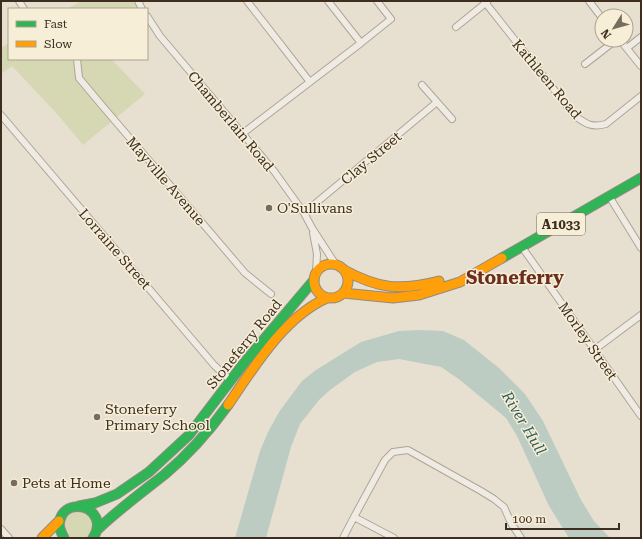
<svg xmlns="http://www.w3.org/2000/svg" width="642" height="539" font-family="'Roboto Serif',serif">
  <rect width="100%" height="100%" fill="#e7e0d1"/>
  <path fill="#d6d7b3" d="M81,1H139L143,9H67Z
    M9,43V59H111L145,94L83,145L59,116L12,66L1,74V48Z
    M81,510L89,514L94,526L88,537L86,538H71C62,530 63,523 69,514Z"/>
  <path fill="#bcccc2" d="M419,330L443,331L464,340L499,368L525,394L543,421L581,500L594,521L610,538H569L549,506L517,436L506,418L460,380L441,367L399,359L377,362L355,372L330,390L319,400L300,424L291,447L266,538H235L260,451L268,432L279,412L302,381L316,370L361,342L399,331Z"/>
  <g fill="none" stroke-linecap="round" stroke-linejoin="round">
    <g stroke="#ada599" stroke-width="8">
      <path id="street" d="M19,1L24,9
        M138,1L142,9
        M247,1L310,82
        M484,1L575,116C586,124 592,128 606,124L641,96
        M589,1L602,18
        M147,16L160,36L274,171L304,213L312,228L336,265
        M456,27L487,2
        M620,40L641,66
        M361,43L391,19L377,1
        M627,48L641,37
        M77,59L79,78L99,102L245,273L271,294
        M585,64L616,40
        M422,85L452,119
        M1,115L214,365L231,381
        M242,134L361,43L328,1
        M609,196L641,248
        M304,213L437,102
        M313,233L317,254L316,273
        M522,247L641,416
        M594,350L641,315
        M1,529L9,538
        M343,538L354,517
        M394,538L354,517L385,460L393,452L408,450L481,491L494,499L504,507L511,523L521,538"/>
    </g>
    <g stroke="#928b80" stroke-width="11">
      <path id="fast" d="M502,258L641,178
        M79,506L95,503L117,494L149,472L189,435L244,363L314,280
        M97,530C118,510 141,493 164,475C188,455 210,430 228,405
        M64,538C61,532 58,527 60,520C64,503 88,502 96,518C99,525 97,532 93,538"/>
    </g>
    <g stroke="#928b80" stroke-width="11">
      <path id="slow" d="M314 281a17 17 0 1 1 34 0a17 17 0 1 1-34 0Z
        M344,270C379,289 400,291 439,281
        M343,293L393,298L419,295L460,282L502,258
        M228,405C254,367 284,317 327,298
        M42,538L59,521"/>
    </g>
    <use href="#street" stroke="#efebe3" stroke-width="6"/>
    <use href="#fast" stroke="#30b455" stroke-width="9"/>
    <use href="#slow" stroke="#ff9f0a" stroke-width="9"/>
  </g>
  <g fill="#786c5e" stroke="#f7eed8" stroke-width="1.5">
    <circle cx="269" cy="208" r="4"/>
    <circle cx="97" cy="417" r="4"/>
    <circle cx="14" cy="483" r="4"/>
  </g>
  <g text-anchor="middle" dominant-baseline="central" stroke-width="3" stroke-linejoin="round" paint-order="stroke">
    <rect fill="#f7eed8" stroke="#756857" stroke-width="1" x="537" y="213" width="48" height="22" rx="3"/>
    <g font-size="13" font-weight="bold" fill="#3d2e20">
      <text x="561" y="224">A1033</text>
    </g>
    <g font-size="14" fill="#3d2e20" stroke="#f7eed8">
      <text transform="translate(547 79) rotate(50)">Kathleen Road</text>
      <text transform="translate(231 121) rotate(50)">Chamberlain Road</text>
      <text transform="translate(371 158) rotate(-40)">Clay Street</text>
      <text transform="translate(166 181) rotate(49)">Mayville Avenue</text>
      <text transform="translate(115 249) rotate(49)">Lorraine Street</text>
      <text transform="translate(588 341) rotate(55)">Morley Street</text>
      <text transform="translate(244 344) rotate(-51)">Stoneferry Road</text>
    </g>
    <g font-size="14" fill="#3d2e20" stroke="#f7eed8" text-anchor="start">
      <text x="277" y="208">O'Sullivans</text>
      <text x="105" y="409">Stoneferry<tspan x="105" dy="16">Primary School</tspan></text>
      <text x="22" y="483">Pets at Home</text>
    </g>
    <g font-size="15" font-style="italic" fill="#2f5d5a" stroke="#f7eed8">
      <text transform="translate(524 423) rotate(59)">River Hull</text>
    </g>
    <g font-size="18" font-weight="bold" fill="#6b2e1e" stroke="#f7eed8">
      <text x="515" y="277">Stoneferry</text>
    </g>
  </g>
  <rect width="642" height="539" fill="none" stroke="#3d2e20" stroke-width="4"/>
  <rect x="8" y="8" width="140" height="52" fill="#f7eed8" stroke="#ada18e"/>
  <rect x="16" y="21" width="20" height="6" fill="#30b455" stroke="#ada18e"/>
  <text x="44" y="28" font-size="12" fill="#3d2e20">Fast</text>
  <rect x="16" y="41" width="20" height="6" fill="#ff9f0a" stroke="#ada18e"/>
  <text x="44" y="48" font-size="12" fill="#3d2e20">Slow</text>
  <g transform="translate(614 28) rotate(233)"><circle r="19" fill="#f7eed8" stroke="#ada18e"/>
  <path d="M0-3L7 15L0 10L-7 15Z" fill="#786c5e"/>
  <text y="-6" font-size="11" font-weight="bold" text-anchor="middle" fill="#3d2e20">N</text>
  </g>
  <path d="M506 523v6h113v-6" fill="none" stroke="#3d2e20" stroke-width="2"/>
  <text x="512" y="523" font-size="12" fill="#3d2e20" stroke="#f7eed8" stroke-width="3" paint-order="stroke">100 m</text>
</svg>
